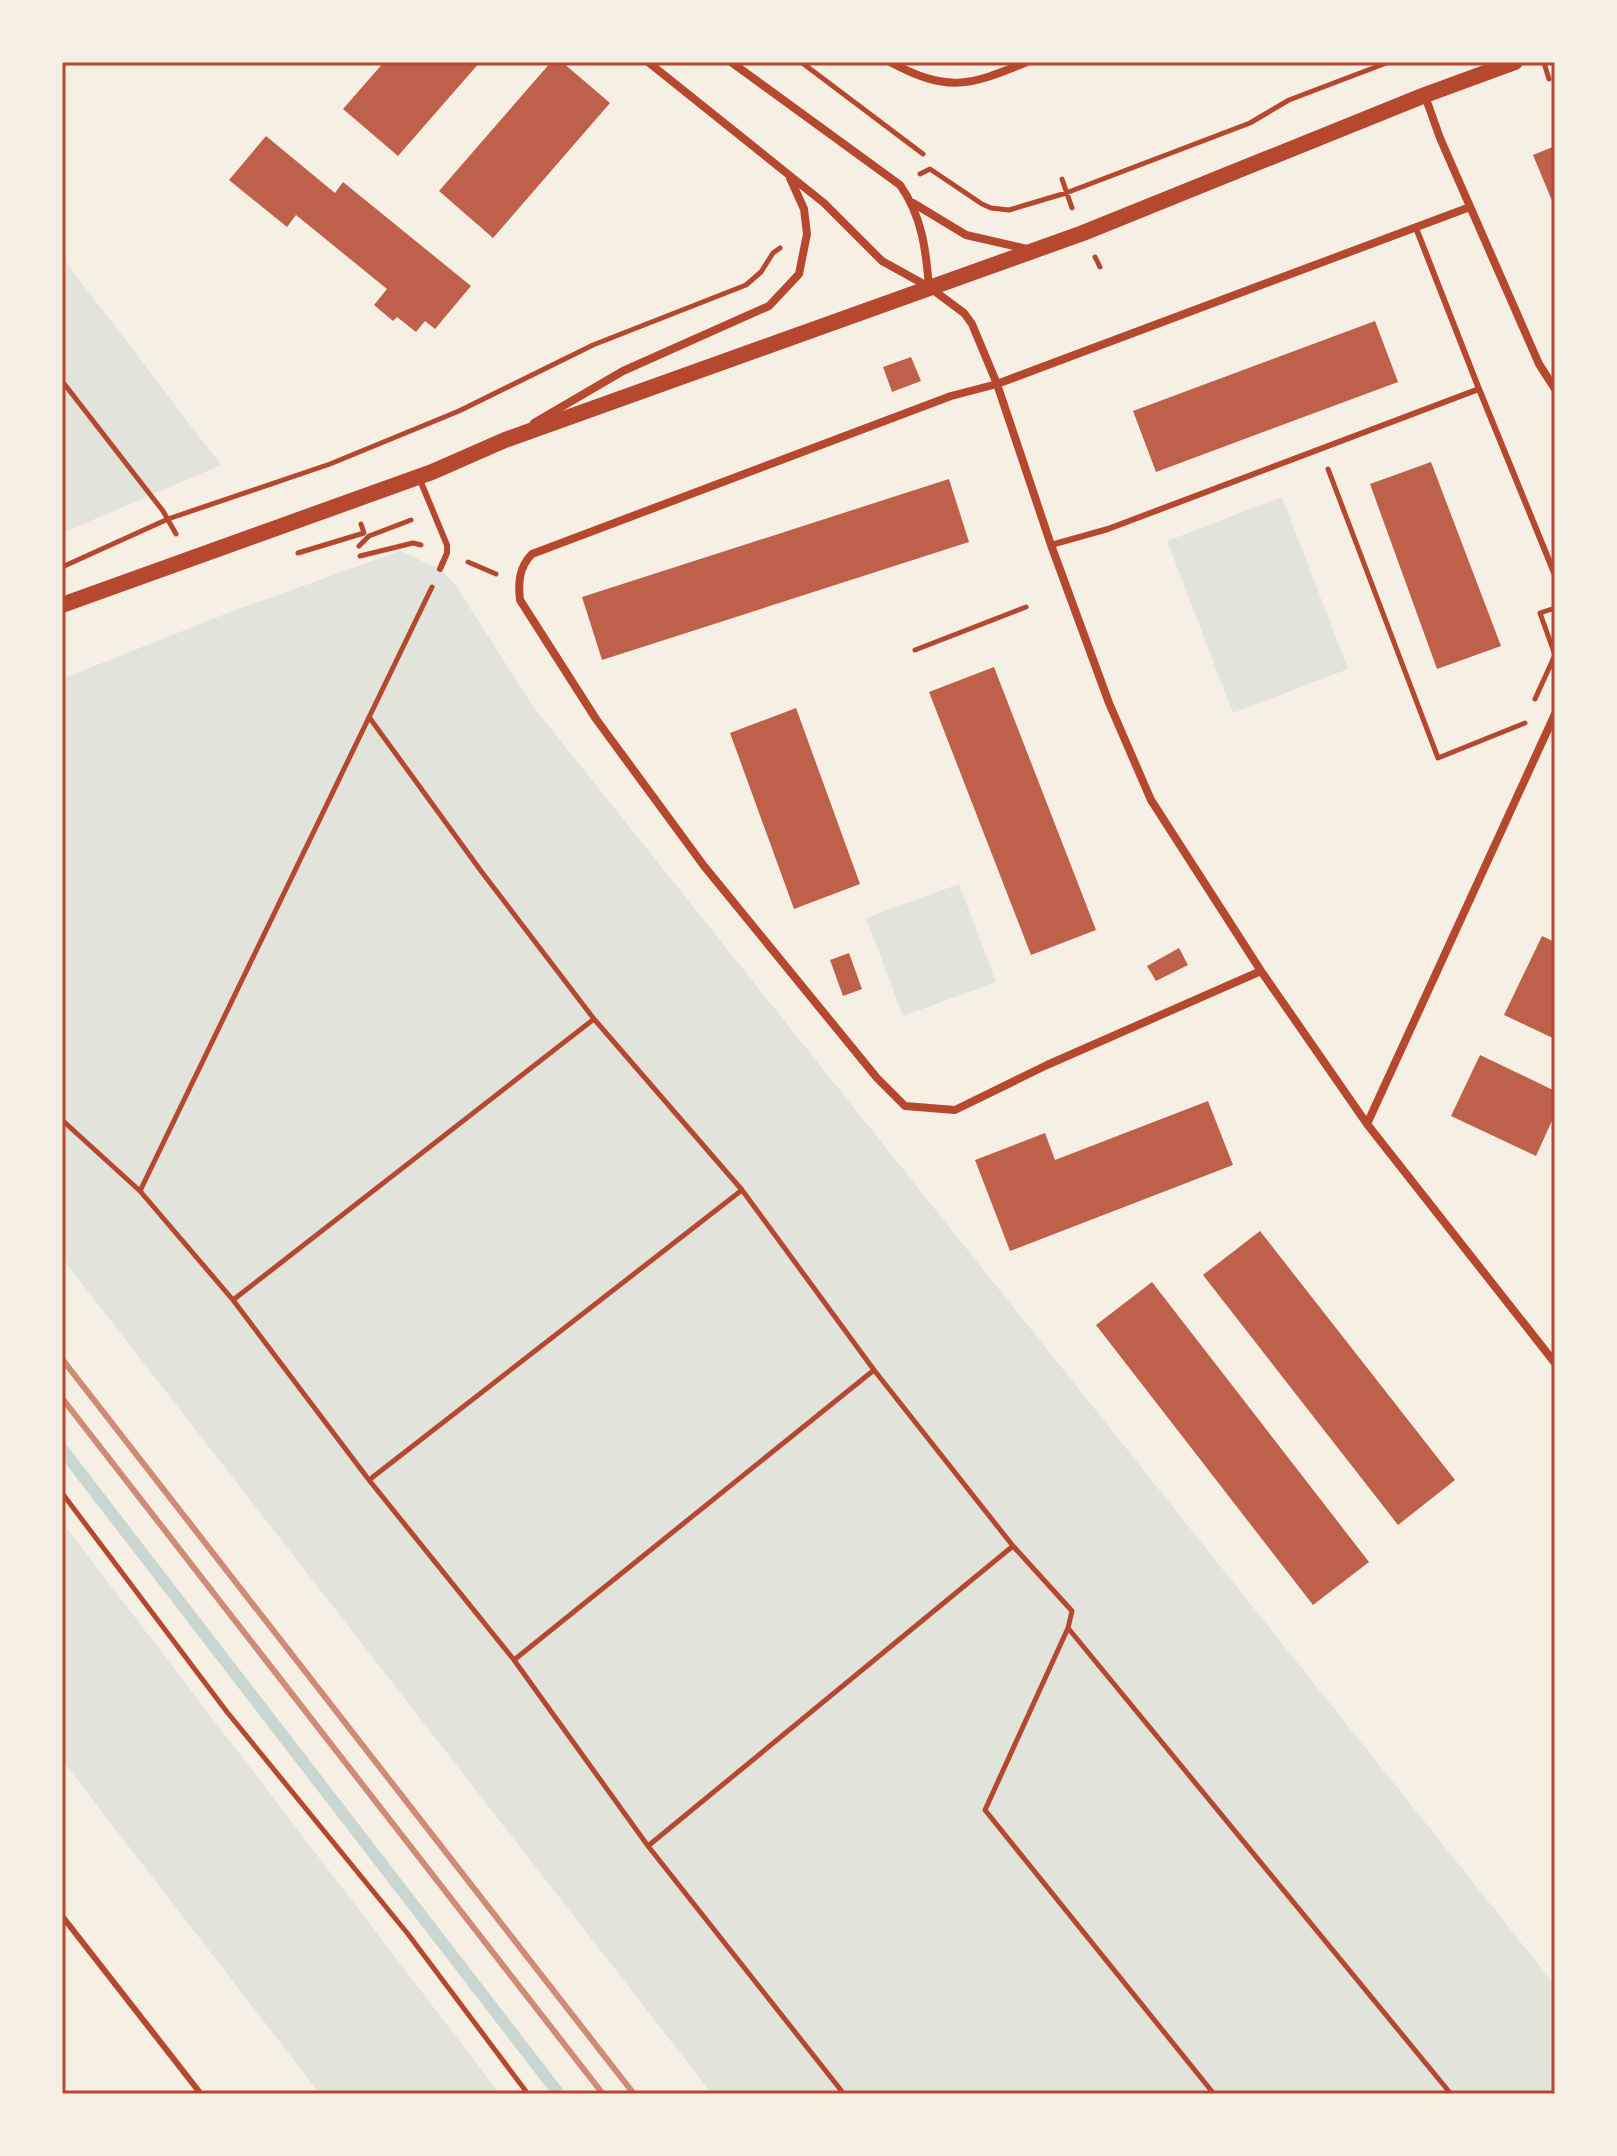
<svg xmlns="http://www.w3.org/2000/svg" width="1617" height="2156" font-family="'Times New Roman',serif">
  <rect width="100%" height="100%" fill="#f6efe4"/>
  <path fill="#e2e4dc" d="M62,257L221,465L62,533Z
    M1282,497L1348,669L1233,713L1167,541Z
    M400,551L440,569L454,583L532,705L1555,1985V2094H712L62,1258V679L225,614Z
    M959,884L996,982L903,1016L866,918Z
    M62,1522L500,2094H320L62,1760Z"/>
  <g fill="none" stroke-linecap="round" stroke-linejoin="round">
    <path stroke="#c9d6d2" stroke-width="12" d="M62,1449L559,2094"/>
  </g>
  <path fill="#bf614a" d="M384,62H480L398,156L343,109Z
    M551,62H562L610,103L493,238L439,191Z
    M266,136L335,193L343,182L471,286L435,329L425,321L416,332L397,317L393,321L374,305L387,289L296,215L287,227L229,180Z
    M1555,146V208L1533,155Z
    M1375,321L1398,382L1156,472L1133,411Z
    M911,357L921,381L892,392L883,367Z
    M1431,462L1501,646L1437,669L1370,484Z
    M949,479L969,542L602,660L582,597Z
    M994,667L1096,930L1031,955L929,692Z
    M796,708L860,884L794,909L730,733Z
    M1542,936L1555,942V1039L1504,1015Z
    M1179,948L1188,965L1156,981L1147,966Z
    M849,953L862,989L843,996L830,960Z
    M1480,1055L1555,1091V1114L1536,1156L1451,1116Z
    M1208,1101L1233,1165L1010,1251L975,1160L1045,1133L1055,1160Z
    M1260,1231L1455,1480L1398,1525L1203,1275Z
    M1152,1282L1369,1562L1313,1605L1096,1325Z"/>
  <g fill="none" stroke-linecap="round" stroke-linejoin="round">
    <path stroke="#b5482f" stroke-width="5" d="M801,62L923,154
      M1544,63L1549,79
      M920,174L930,169L982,204L991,208L1009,210L1066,193L1250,123L1289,100L1389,62
      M1062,179L1072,208
      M1095,257L1100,267
      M62,381L163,511L176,534
      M1328,469L1438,758L1525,723
      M359,546L369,536L411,520
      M298,553L364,533L361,524
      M360,556L413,543L421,545
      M468,562L496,574
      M62,567L168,519L330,464L459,411L593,345L746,285L761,272L773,253L780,248
      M915,650L1026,607
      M1535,699L1555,655L1540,613L1555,608
      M369,717L481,871L594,1019L742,1190L874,1370L514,1660L648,1846
      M62,1120L140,1191L233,1300L369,1480L514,1660
      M140,1191L432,587
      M233,1300L594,1019
      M874,1370L1013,1546
      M369,1480L742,1190
      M62,1493L227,1712L408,1934L528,2094
      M844,2094L648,1846L1013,1546L1072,1611L1068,1628
      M1214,2094L985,1810L1068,1628L1451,2094"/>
    <path stroke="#b5482f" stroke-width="6" d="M1416,228L1479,389
      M420,480L447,545V553L440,569
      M1051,545L1108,529L1479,389L1555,575
      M62,1916L201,2094"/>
    <path stroke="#b5482f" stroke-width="8" d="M648,62L824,203L882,261L929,287L964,313L972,324L997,384L1051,545L1109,703L1151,800L1261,971L1367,1124L1555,1363
      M731,62L900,185C922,216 926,250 929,287
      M890,62C948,93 969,86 1027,62
      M1425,96L1440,138L1539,364L1555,389
      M913,203L966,235L1027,249
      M534,423L623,371L769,306L799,274L807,234L804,209L790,178
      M1261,971L1047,1065L955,1110L905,1106L877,1078L704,866L596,719L520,600C518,583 519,567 532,554L951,396L997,384L1470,207
      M1367,1124L1555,714"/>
    <path stroke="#b5482f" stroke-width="16" d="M62,605L432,472L505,440L1083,233L1425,95L1515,62"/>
    <path stroke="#cf8b77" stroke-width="6" d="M62,1359L634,2094
      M62,1398L603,2094"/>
  </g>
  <rect width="1617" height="2156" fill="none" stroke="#f6efe4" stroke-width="128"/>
  <rect x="64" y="64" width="1489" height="2028" fill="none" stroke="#b5482f" stroke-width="3"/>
</svg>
